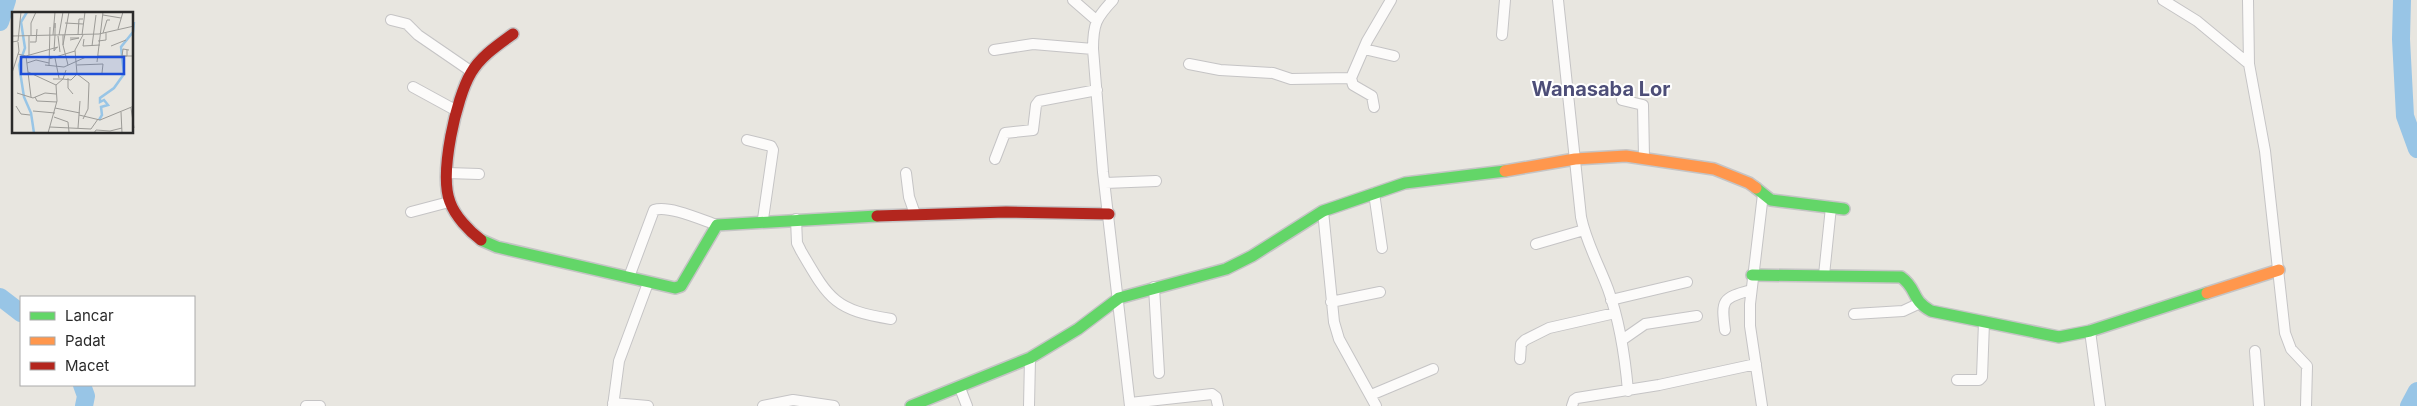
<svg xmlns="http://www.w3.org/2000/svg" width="2417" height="406" font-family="Inter,sans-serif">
  <rect width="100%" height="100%" fill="#e8e6e0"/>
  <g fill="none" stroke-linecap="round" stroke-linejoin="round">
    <path stroke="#98c5e6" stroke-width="18" d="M2402,0L2401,39L2405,116L2417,149
      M0,22L7,0
      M0,297L21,313
      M82,385L86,396L84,406
      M2409,406L2417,391"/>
    <g stroke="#c5c4c5" stroke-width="12">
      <path id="street" d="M1073,0L1096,20
        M1113,0C1096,18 1093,24 1093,49L1103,172L1130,406
        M1558,0L1581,217C1586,242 1599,265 1608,289C1620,322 1625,356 1628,391
        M2163,0L2197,21L2249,64
        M2248,0L2249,64L2265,151L2285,333L2291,349L2307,366L2306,406
        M391,20L407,24L418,35L472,72
        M1502,35L1505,0
        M1364,49L1394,56
        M994,50L1033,44L1093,49
        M1189,64L1220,70L1273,73L1291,79L1351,78
        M413,87L457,111
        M1622,100L1643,105L1644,157
        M1374,107L1372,96L1353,85L1351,78L1367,41L1391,0
        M747,140L771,146L773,150L763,219
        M995,159L1005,133L1033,130L1036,105L1039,101L1097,90
        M447,173L479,174
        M906,173L909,197L915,214
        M1105,183L1156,181
        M1374,193L1382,248
        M1323,211L1334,322L1339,339L1376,406
        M411,212L449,202
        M796,219L797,243L801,251C829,299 834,310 891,319
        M1536,244L1584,230
        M1824,275L1831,207
        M629,277L654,210C669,205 702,220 717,225
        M1154,287L1159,373
        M1611,300L1687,282
        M1331,302L1380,292
        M1854,314L1903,311L1918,304
        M1725,330C1721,300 1722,298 1751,290
        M2090,331L2100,406
        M1622,340L1645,324L1697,316
        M2255,351L2259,406
        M1520,359L1521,344L1525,340L1549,328L1615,313
        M1957,380H1979L1982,377L1984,322
        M960,388L967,406
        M1371,395L1433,369
        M613,403L648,406
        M1130,403L1212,394L1216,397L1218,406
        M306,406H320
        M613,406L619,361L648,283
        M763,406L793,400L834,406
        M1029,406L1030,358
        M1572,406L1574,400L1577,398L1659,385L1756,364
        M1762,406L1750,326V304L1763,194"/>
    </g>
    <g stroke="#c5c4c5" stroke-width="14">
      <path id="fast" d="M1756,188L1771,200L1844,209
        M481,240L497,247L675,288L681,286L717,225L877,216
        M1752,275L1901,277C1918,289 1910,299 1931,311L2059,337L2090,331L2207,293
        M911,406L1030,358L1078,329L1119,298L1226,269L1252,256L1323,211L1405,183L1505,171"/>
    </g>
    <g stroke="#c5c4c5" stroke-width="14">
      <path id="slow" d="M1505,171L1575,159L1626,156L1714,169L1749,183L1756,188
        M2207,293L2279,270"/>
    </g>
    <g stroke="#c5c4c5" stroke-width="14">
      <path id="jam" d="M877,216L1006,212L1109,214
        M481,240C469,231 455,216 450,202C439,174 456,98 471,73C481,56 498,45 513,34"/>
    </g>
    <use href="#street" stroke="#fcfbfa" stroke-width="10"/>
    <use href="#fast" stroke="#63d668" stroke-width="11"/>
    <use href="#slow" stroke="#ff974d" stroke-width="11"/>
    <use href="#jam" stroke="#b3261e" stroke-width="11"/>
  </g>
  <g text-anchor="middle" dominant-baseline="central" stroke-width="4" stroke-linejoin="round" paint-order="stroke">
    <g font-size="20" font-weight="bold" fill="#4d4e78" stroke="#fff">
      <text x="1601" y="89">Wanasaba Lor</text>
    </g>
  </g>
  <g transform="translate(12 12)">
    <rect width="121" height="121" fill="#e8e6e0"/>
    <path fill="none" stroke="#98c5e6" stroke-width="2.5" d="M15,0L9,10L13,36L7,53L12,85L19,101L22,121M87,108L90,103L89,95L96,93L92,88L88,90V86L102,76L112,62L109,35L121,20L122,10"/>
    <path fill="none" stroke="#9c9b97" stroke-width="1" d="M91,3L109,6M53,11L71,12M43,16V11V23M106,17L111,0M91,21L95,8H98M19,23V11L24,0M41,23L43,0M43,23L42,39L45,35M47,23L51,0M51,23V33L57,0M66,23L67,7H71M70,23L73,0M0,24L87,22L122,14M17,24V43M46,24L48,40M72,27L71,34L88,33M58,28L67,26H58M86,29L94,28V21M0,30L6,29L9,0M18,30H24L25,17M51,33L56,53M80,34L84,3M99,34L114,28M115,38V44H110L111,37L117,38M6,42L14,44L46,35M14,44L19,85M86,44H122M43,46L47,66M37,47L63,39M85,50L91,0M15,51L24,48L37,51M33,53L52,55L74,45H86M65,53L91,52L90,61M37,54L38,15M16,60L44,73M0,61L7,39L6,30M65,62L77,71L76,97L71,107M56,66V76L61,82M41,67H51L54,58M5,81L21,86L33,81L44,82M23,85L25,89L45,90M4,94L9,102L18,103M43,96L68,101M119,96L122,116M21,99L43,101M109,100L110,121M67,103L88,108L122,94M42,105L56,110L57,120M38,115L79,117L86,107M66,116L68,89M36,121L45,89L44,73L51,67L59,68L65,62L63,38L71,23M82,121L84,118L98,119L110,116"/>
    <path fill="#1d4ed8" fill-opacity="0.15" stroke="#1d4ed8" stroke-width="2.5" d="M9,45H112V62H9Z"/>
    <rect width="121" height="121" fill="none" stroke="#2a2a2a" stroke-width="2.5"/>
  </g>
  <rect x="20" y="296" width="175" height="90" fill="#ffffff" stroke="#aaaaaa"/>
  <rect x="30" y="312" width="25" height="8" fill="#63d668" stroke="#aaaaaa"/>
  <text x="65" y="321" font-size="15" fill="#2a2a2a">Lancar</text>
  <rect x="30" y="337" width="25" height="8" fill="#ff974d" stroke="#aaaaaa"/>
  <text x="65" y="346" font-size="15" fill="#2a2a2a">Padat</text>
  <rect x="30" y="362" width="25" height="8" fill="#b3261e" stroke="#aaaaaa"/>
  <text x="65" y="371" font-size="15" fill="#2a2a2a">Macet</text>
</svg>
